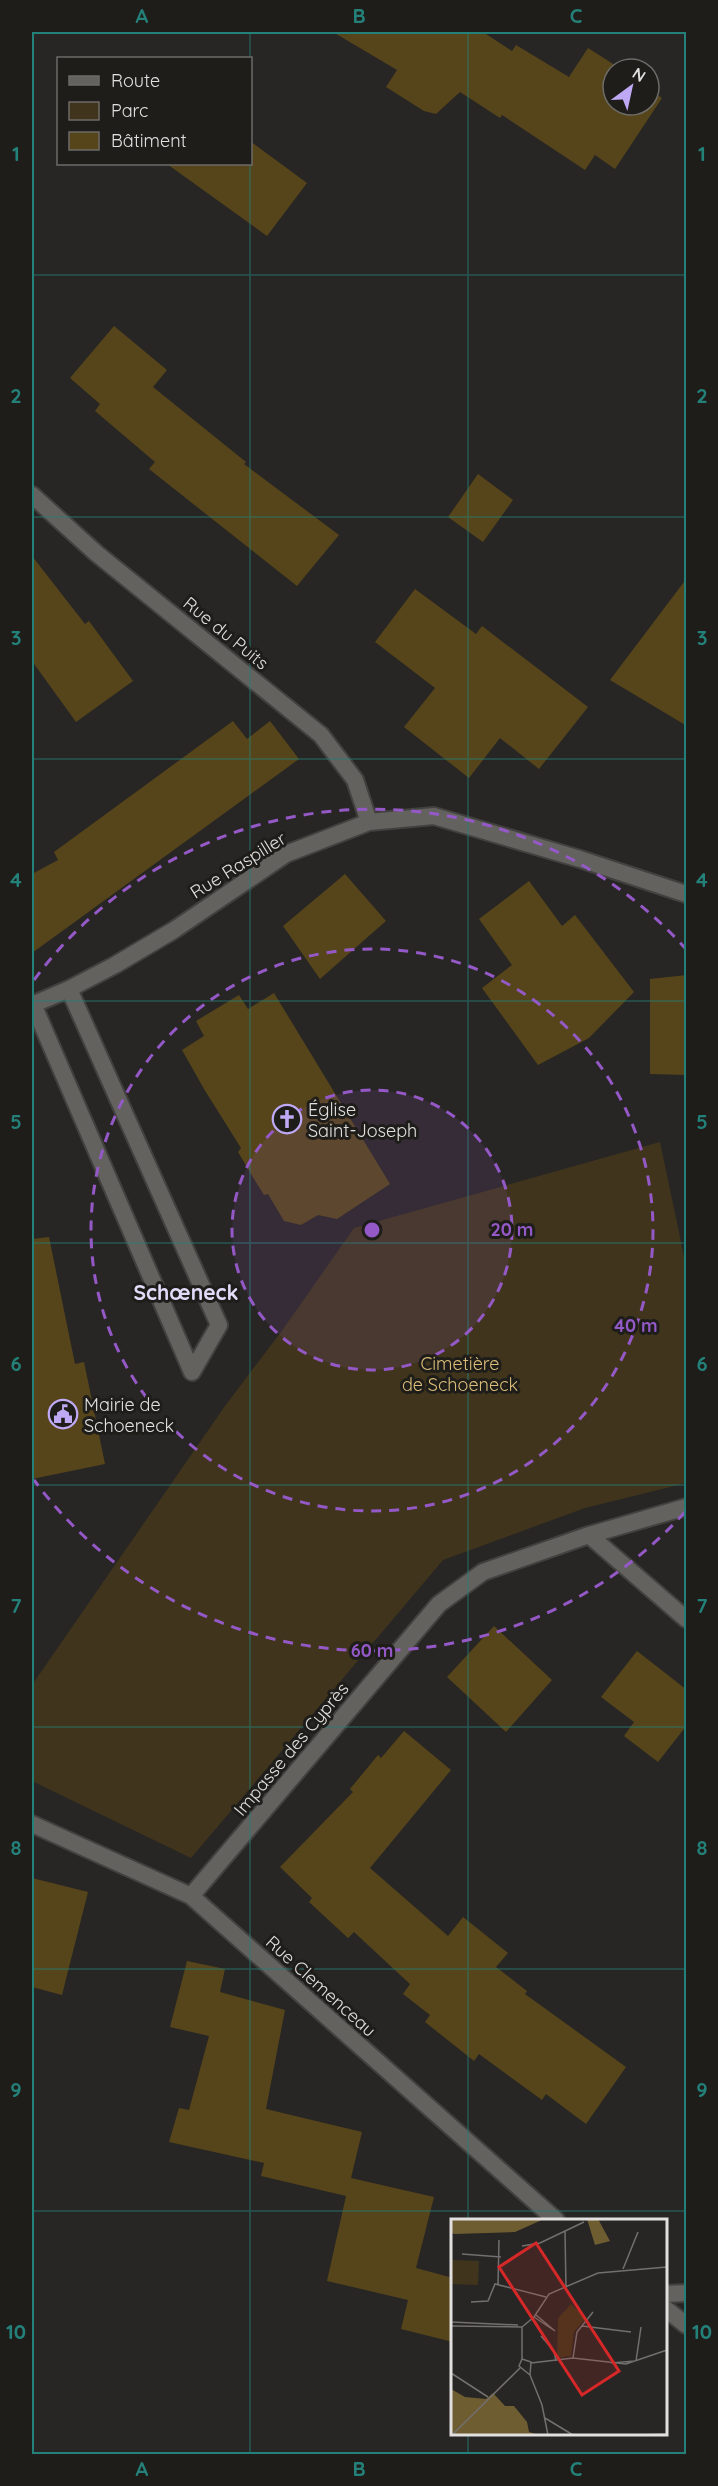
<svg xmlns="http://www.w3.org/2000/svg" width="718" height="2486" font-family="Quicksand,sans-serif">
  <rect width="100%" height="100%" fill="#282624"/>
  <path fill="#40351c" d="M660,1142L686,1266V1483L585,1508L443,1560L191,1858L32,1781V1685L225,1406L281,1332L354,1228Z"/>
  <path fill="#56451a" d="M333,32H483L512,51L516,45L569,77L588,48L621,69H613V105H649V89L662,98L615,169L595,155L585,170L502,115L500,118L460,92L436,114L424,111L386,87L397,70Z
    M250,141L307,183L267,236L167,164H250Z
    M114,326L167,370L153,387L246,462L244,464L339,535L297,586L149,469L155,462L95,411L100,404L70,378Z
    M478,474L513,500L483,542L448,517Z
    M32,556L85,624L89,621L133,681L76,722L32,661Z
    M687,578V726L610,680Z
    M415,589L476,634L482,626L588,707L539,769L500,738L469,778L404,727L435,688L375,642Z
    M233,721L247,739L270,721L299,759L32,953V874L58,860L54,852Z
    M345,874L386,921L320,979L283,926Z
    M529,881L562,926L575,915L634,992L589,1038L538,1065L482,988L512,965L479,919Z
    M687,975V1075L650,1074V979Z
    M274,993L390,1184L337,1219L318,1215L301,1225L284,1221L268,1194L264,1195L254,1179L238,1152L241,1148L204,1089L182,1050L204,1036L196,1021L239,995L248,1009Z
    M49,1237L75,1364L84,1362L105,1464L32,1479V1239Z
    M494,1626L552,1680L506,1732L447,1677Z
    M637,1651L687,1690V1725L658,1762L624,1736L634,1722L601,1697Z
    M404,1731L451,1770L370,1868L448,1936L463,1917L508,1953L496,1967L527,1991L525,1994L626,2067L586,2124L546,2094L542,2100L479,2054L474,2061L425,2022L430,2015L403,1994L410,1984L354,1932L348,1938L309,1902L312,1898L280,1867L353,1792L350,1789L378,1755L381,1758Z
    M32,1878L88,1892L62,1995L32,1987Z
    M187,1961L225,1969L220,1992L285,2010L266,2109L362,2132L351,2178L434,2197L416,2268L453,2278V2342L401,2329L408,2300L327,2281L346,2196L261,2176L264,2163L169,2142L179,2108L189,2110L209,2036L170,2027Z"/>
  <g fill="none" stroke-linecap="round" stroke-linejoin="round">
    <g stroke="#42413f" stroke-width="20">
      <path id="minor" d="M32,495L96,553L321,735L355,780L369,822
        M33,1004L192,1372L219,1325L69,989
        M32,1005L69,989L115,965L174,930L286,854L369,822L434,816L580,859L686,894
        M589,1535L686,1619
        M32,1824L191,1896L556,2220
        M191,1896L439,1604L483,1572L589,1535L686,1507
        M666,2294L686,2293
        M666,2309L686,2325"/>
    </g>
    <use href="#minor" stroke="#63625f" stroke-width="16"/>
  </g>
  <path fill="none" stroke="#248179" stroke-width="1.5" stroke-opacity="0.55" d="M250,32V58M468,32V2220M250,164V2454M32,275H686M32,517H686M32,759H686M32,1001H686M32,1243H686M32,1485H686M32,1727H686M32,1969H686M32,2211H686M468,2434V2454"/>
  <circle cx="372" cy="1230" r="140" fill="#9459c7" fill-opacity=".12"/>
  <g fill="none" stroke="#9459c7" stroke-width="3" stroke-dasharray="10 8">
    <circle cx="372" cy="1230" r="140"/>
    <circle cx="372" cy="1230" r="281"/>
    <path d="M685 1512A421 421 0 0 1 34 1480M34 980A421 421 0 0 1 685 948"/>
  </g>
  <defs>
    <g id="church-ring" transform="scale(1.5)"><circle r="9.5" fill="#1e1d1a" stroke="#bfa9f4" stroke-width="1.5"/><path d="M-1.2-6h2.4v3.5h3.3v2.4h-3.3V6h-2.4V-.1h-3.3v-2.4h3.3Z" fill="#bfa9f4"/></g>
    <g id="civic-ring" transform="scale(1.5)"><circle r="9.5" fill="#1e1d1a" stroke="#bfa9f4" stroke-width="1.5"/><path d="M-.6-6.5H3V-4.5H.6V-3L4-1V1h2V6H-6V1h2V-1L-.6-3ZM-1.2 2.5V6h2.4V2.5Z" fill="#bfa9f4"/></g>
  </defs>
  <g fill-rule="evenodd">
    <use href="#church-ring" x="287" y="1119"/>
    <use href="#civic-ring" x="63" y="1414"/>
  </g>
  <g text-anchor="middle" dominant-baseline="central" stroke-width="6" stroke-linejoin="round" paint-order="stroke">
    <g font-size="18" fill="#e1e0de" stroke="#1e1d1a">
      <text transform="translate(226 633) rotate(39)">Rue du Puits</text>
      <text transform="translate(238 865) rotate(-32)">Rue Raspiller</text>
      <text transform="translate(291 1749) rotate(-50)">Impasse des Cyprès</text>
      <text transform="translate(321 1986) rotate(42)">Rue Clemenceau</text>
    </g>
    <g font-size="18" fill="#e1e0de" stroke="#1e1d1a" text-anchor="start">
      <text x="308" y="1109">Église<tspan x="308" dy="21">Saint-Joseph</tspan></text>
      <text x="84" y="1404">Mairie de<tspan x="84" dy="21">Schoeneck</tspan></text>
    </g>
    <g font-size="18" fill="#dbbd78" stroke="#1e1d1a">
      <text x="460" y="1363">Cimetière<tspan x="460" dy="21">de Schoeneck</tspan></text>
    </g>
    <g font-size="21" font-weight="bold" fill="#e3dcf9" stroke="#1e1d1a">
      <text x="186" y="1292">Schœneck</text>
    </g>
  </g>
  <g transform="translate(451 2219)">
    <rect width="216" height="216" fill="#282624"/>
    <path d="M0,41L28,42L27,66L0,65ZM120,85L135,99L123,113L120,137L106,139L107,99Z" fill="#40351c"/>
    <path d="M0,0H93L64,13L4,15L0,14ZM136,0H147L159,22L144,26ZM0,170L14,178L35,180L42,174L54,187H63L76,203L78,213L88,216H0Z" fill="#6f5d32"/>
    <path fill="none" stroke="#72706e" stroke-width="1.5" d="M114,12L115,70M71,27L89,24L133,3M11,35L50,38M172,50L187,13M47,66L48,21M20,83L37,82L44,65L95,78M83,98L104,112L85,96M0,103L67,106M0,107L71,108M131,107L180,113M71,108L83,98L98,75L147,54L216,48M71,108V140M90,117L103,132L105,142M122,139L126,113L142,93M185,142L190,108M80,144L122,139L175,145L216,131M160,144L184,142M0,154L37,178M79,156L68,147L71,140L80,143L79,156L91,186L97,216M94,199L122,216M1,216L69,149M187,216L216,215"/>
    <path fill="#d62828" fill-opacity="0.15" stroke="#d62828" stroke-width="3" d="M85,24L168,152L131,176L48,48Z"/>
    <rect width="216" height="216" fill="none" stroke="#e1e0de" stroke-width="3"/>
  </g>
  <circle cx="372" cy="1230" r="9" fill="#9459c7" stroke="#1e1d1a" stroke-width="3"/>
  <g font-size="18" text-anchor="middle" font-weight="bold" fill="#9459c7" stroke="#1e1d1a" stroke-width="6" stroke-linejoin="round" paint-order="stroke">
    <text x="512" y="1236">20 m</text>
    <text x="636" y="1332">40 m</text>
    <text x="372" y="1657">60 m</text>
  </g>
  <rect width="718" height="2486" fill="none" stroke="#1e1d1a" stroke-width="66"/>
  <rect x="57" y="57" width="195" height="108" fill="#1e1d1a" stroke="#6c6b68" stroke-width="1.5"/>
  <rect x="69" y="76" width="30" height="9" fill="#63625f" stroke="#6c6b68" stroke-width="1.5"/>
  <text x="111" y="87" font-size="18" fill="#e1e0de">Route</text>
  <rect x="69" y="102" width="30" height="18" fill="#40351c" stroke="#6c6b68" stroke-width="1.5"/>
  <text x="111" y="117" font-size="18" fill="#e1e0de">Parc</text>
  <rect x="69" y="132" width="30" height="18" fill="#56451a" stroke="#6c6b68" stroke-width="1.5"/>
  <text x="111" y="147" font-size="18" fill="#e1e0de">Bâtiment</text>
  <g transform="translate(631 87) rotate(33)"><circle r="28" fill="#1e1d1a" stroke="#6c6b68" stroke-width="1.5"/>
  <path d="M0-4.5L10 22L0 15L-10 22Z" fill="#bfa9f4"/>
  <text y="-9" font-size="16" font-weight="bold" text-anchor="middle" fill="#e1e0de">N</text>
  </g>
  <rect x="33" y="33" width="652" height="2420" fill="none" stroke="#248179" stroke-width="2"/>
  <g font-size="20" text-anchor="middle" font-weight="bold" fill="#248179">
    <text x="142" y="23">A</text>
    <text x="359" y="23">B</text>
    <text x="576" y="23">C</text>
    <text x="16" y="161">1</text>
    <text x="702" y="161">1</text>
    <text x="16" y="403">2</text>
    <text x="702" y="403">2</text>
    <text x="16" y="645">3</text>
    <text x="702" y="645">3</text>
    <text x="16" y="887">4</text>
    <text x="702" y="887">4</text>
    <text x="16" y="1129">5</text>
    <text x="702" y="1129">5</text>
    <text x="16" y="1371">6</text>
    <text x="702" y="1371">6</text>
    <text x="16" y="1613">7</text>
    <text x="702" y="1613">7</text>
    <text x="16" y="1855">8</text>
    <text x="702" y="1855">8</text>
    <text x="16" y="2097">9</text>
    <text x="702" y="2097">9</text>
    <text x="16" y="2339">10</text>
    <text x="702" y="2339">10</text>
    <text x="142" y="2476">A</text>
    <text x="359" y="2476">B</text>
    <text x="576" y="2476">C</text>
  </g>
</svg>
